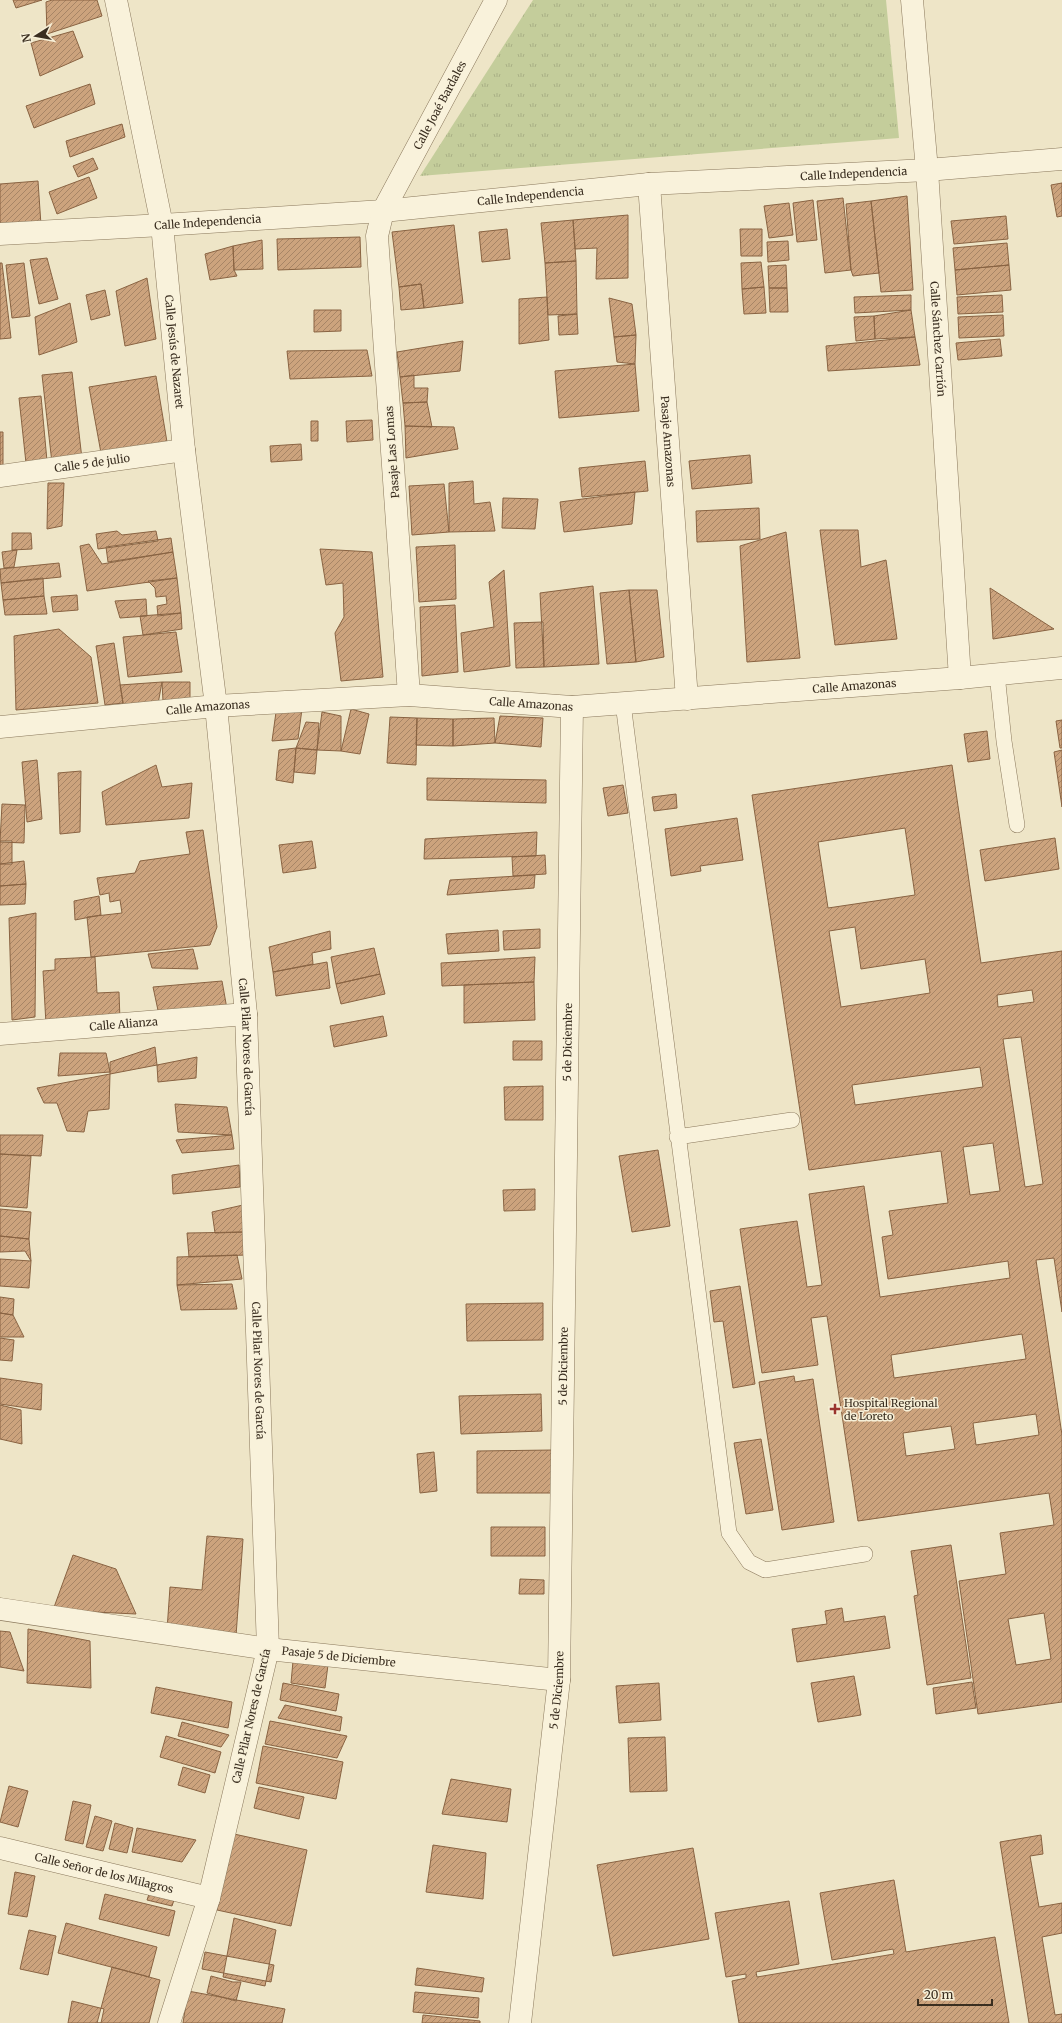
<svg xmlns="http://www.w3.org/2000/svg" width="1062" height="2023" font-family="Merriweather,serif">
  <defs>
    <pattern id="park-tufts" width="24" height="20" patternUnits="userSpaceOnUse"><rect width="24" height="20" fill="#c4cd9b"/><path d="M3 7l-1-3M5 7V3M7 7l1-3M15 17l-1-3M17 17v-4M19 17l1-3" fill="none" stroke="#a9b085"/></pattern>
    <pattern id="building-hatch" width="6" height="6" patternUnits="userSpaceOnUse"><rect width="6" height="6" fill="#cca37d"/><path d="M-1 1l2-2M0 6l6-6M5 7l2-2" fill="none" stroke="#a78566"/></pattern>
  </defs>
  <rect width="100%" height="100%" fill="#eee5c7"/>
  <path fill="url(#park-tufts)" d="M533,0H886L899,138L420,176Z"/>
  <path fill="url(#building-hatch)" stroke="#896342" fill-rule="evenodd" d="M13,0H42L16,8Z
    M52,0H97L102,16L47,34L46,2Z
    M73,31L83,57L40,76L31,43Z
    M90,84L95,104L34,128L26,106Z
    M122,124L125,137L70,157L66,141Z
    M93,158L98,169L78,177L73,166Z
    M89,177L97,198L57,214L49,192Z
    M38,181L41,225L0,228V184Z
    M1062,183V216L1057,217L1051,185Z
    M907,196L913,290L881,292L871,201Z
    M843,198L851,270L825,273L817,201Z
    M813,200L817,240L797,242L793,203Z
    M871,201L879,273L853,276L851,270L846,204Z
    M789,203L793,235L769,238L764,206Z
    M628,215V278L596,279L597,248L575,249L573,220Z
    M1006,216L1008,239L954,244L951,221Z
    M573,220L576,261L545,263L541,223Z
    M454,225L463,303L424,308L421,284L399,287L392,232Z
    M507,229L510,259L482,262L479,232Z
    M740,229H762V256H741Z
    M360,237L361,267L278,270L277,239Z
    M262,240L263,269L234,270L233,246Z
    M788,241L789,260L768,262L767,242Z
    M1007,243L1009,265L955,270L953,248Z
    M233,246L234,270L237,276L210,280L205,254Z
    M47,258L58,299L39,304L30,260Z
    M576,261L577,314L548,315L545,263Z
    M761,262L764,287L742,289L741,263Z
    M0,263H2L11,338L0,339Z
    M24,263L30,316L12,318L6,265Z
    M786,265L787,288H769L768,266Z
    M1009,265L1011,290L957,295L955,270Z
    M147,278L156,339L125,346L116,291Z
    M421,284L424,308L401,310L399,287Z
    M764,287L766,313L744,314L742,289Z
    M769,288H787L788,312H770Z
    M105,290L110,315L91,320L86,295Z
    M911,295V310L855,313L854,297Z
    M1002,295L1003,312L958,314L957,297Z
    M547,297L549,340L519,344V299Z
    M609,298L632,304L636,335L614,337Z
    M70,303L77,342L39,355L35,317Z
    M314,310H341V331L314,332Z
    M911,310L915,337L875,339L874,316Z
    M577,314L578,334L559,335L558,316Z
    M1003,315L1004,336L959,338L958,317Z
    M874,316L875,339L856,341L854,317Z
    M636,335L635,364L617,362L614,337Z
    M915,337L920,365L828,371L826,346Z
    M1000,339L1002,356L958,360L956,343Z
    M463,341L460,371L400,377L397,352Z
    M367,350L372,376L290,379L287,351Z
    M635,364L639,411L559,418L555,371Z
    M72,372L82,459L52,463L42,375Z
    M414,375V388H428L427,402L403,403L400,377Z
    M156,376L167,442L101,453L89,387Z
    M41,396L47,461L26,463L19,398Z
    M427,402L432,427L405,426L403,403Z
    M372,420L373,440L347,442L346,421Z
    M311,421H318V441H311Z
    M405,426L454,427L458,449L406,458Z
    M0,432H3V468H0Z
    M301,444L302,460L271,462L270,446Z
    M750,455L752,483L692,489L689,461Z
    M645,461L648,491L582,497L579,468Z
    M473,481L474,504L490,502L495,531L449,532V483Z
    M48,483H64L62,526L47,529Z
    M444,484L449,532L412,535L409,486Z
    M635,492L632,524L564,532L560,502Z
    M503,498L538,499L535,529L502,528Z
    M759,508L760,539L697,542L696,511Z
    M820,530H858L861,567L886,560L897,639L835,645Z
    M117,531L122,535L156,531L158,541L98,549L96,534Z
    M786,532L800,658L747,662L740,546Z
    M12,533H31L32,549L12,550Z
    M171,538L173,552L108,562L106,547Z
    M89,544L102,564L173,552L177,578L87,591L80,546Z
    M455,545L456,599L419,602L416,547Z
    M320,549L372,552L383,677L341,681L335,633L344,617L343,583L326,585Z
    M17,550L14,567L4,568L2,552Z
    M59,563L61,577L1,583L0,569Z
    M504,570L510,666L464,672L461,633L494,627L489,582Z
    M43,578L44,596L3,600L1,583Z
    M177,578L181,613L158,616L157,606L167,604L166,596L156,597L155,588L148,581Z
    M593,586L599,664L544,667L540,593Z
    M990,588L1054,629L993,639Z
    M629,590H657L664,657L636,662Z
    M629,590L636,662L607,664L600,593Z
    M77,595L78,610L53,612L51,597Z
    M44,596L47,614L5,615L3,600Z
    M146,599L147,616L120,618L115,601Z
    M455,605L458,672L422,676L420,607Z
    M181,613L182,629L143,635L140,616Z
    M543,622L544,667L516,668L514,623Z
    M59,629L91,657L98,703L16,710L14,636Z
    M176,632L182,672L128,677L123,637Z
    M114,643L123,703L105,705L96,646Z
    M162,682H190V700L163,701Z
    M162,682L158,704L122,707L123,703L120,685Z
    M277,705L302,709L298,739L272,741Z
    M351,709L369,714L360,754L341,751Z
    M322,712L341,716V751L317,750Z
    M500,716L543,718L541,747L495,743Z
    M390,717L417,718L416,765L387,763Z
    M417,718L453,719V746L416,745Z
    M494,718L495,743L453,746V719Z
    M1062,720V748H1060L1056,721Z
    M306,722L319,723L317,750L296,748Z
    M987,731L990,759L968,762L964,734Z
    M296,748L293,783L276,780L279,750Z
    M296,748L317,750L315,774L294,772Z
    M1062,750V807L1054,752Z
    M37,760L42,819L27,822L22,762Z
    M156,765L162,787L192,783L189,818L106,825L102,792Z
    M952,765L981,963L1062,951V1312L1054,1258L1036,1260L1062,1435V1702L978,1714L959,1581L1006,1574L1000,1533L1054,1525L1049,1493L858,1521L827,1316L811,1318L818,1365L762,1373L740,1229L797,1221L807,1287L822,1285L809,1194L864,1186L880,1297L1010,1278L1008,1261L888,1279L882,1237L893,1235L889,1211L948,1203L941,1151L809,1170L752,795ZM905,828L915,895L828,908L818,842ZM855,927L861,969L925,959L930,993L841,1007L829,931ZM1032,990L1034,1002L998,1007L997,995ZM1021,1037L1043,1184L1025,1187L1003,1039ZM980,1067L983,1087L855,1105L852,1085ZM993,1143L1000,1191L970,1195L963,1147ZM1022,1334L1026,1359L894,1378L891,1355ZM1036,1414L1039,1435L976,1445L973,1423ZM951,1426L955,1449L906,1456L903,1433ZM1044,1613L1051,1659L1016,1665L1008,1619Z
    M81,771L80,832L60,834L58,773Z
    M427,778L546,780V803L427,800Z
    M623,785L628,813L608,816L603,788Z
    M676,794L677,808L654,811L652,797Z
    M2,804L25,805L24,843L0,842Z
    M737,818L743,860L700,866L701,871L671,876L665,829Z
    M203,830L217,927L210,945L91,957L87,917L122,913L120,900L110,902L109,893L100,895L97,878L135,873L140,861L190,854L186,832Z
    M537,832L536,856L424,859L425,839Z
    M1055,838L1059,869L985,881L980,850Z
    M0,841H12V864H0Z
    M312,841L316,868L283,873L279,845Z
    M545,855L546,874L513,876L512,857Z
    M24,861L26,884L0,886V864Z
    M535,875L534,888L447,895L450,880Z
    M26,884L25,904L0,905V886Z
    M99,896L101,915L75,920L74,901Z
    M36,913L35,1017L12,1020L9,918Z
    M540,929V948L504,950L503,931Z
    M498,930L499,951L448,954L446,934Z
    M330,931L331,949L312,953L313,964L273,972L269,947Z
    M374,948L380,974L336,984L331,957Z
    M193,949L198,969L152,968L148,954Z
    M95,957L97,993L119,992L120,1020L46,1024L43,971L55,970V959Z
    M535,957L534,982L442,986L441,963Z
    M327,962L330,988L276,996L273,972Z
    M380,974L385,994L341,1004L336,984Z
    M222,981L227,1009L159,1015L153,987Z
    M534,982L535,1020L464,1023V985Z
    M383,1016L387,1036L334,1047L330,1026Z
    M513,1041H542V1060H513Z
    M155,1047L157,1065L110,1074V1062Z
    M60,1053H106L110,1072L58,1076Z
    M197,1057L196,1078L158,1082L157,1065Z
    M110,1074L109,1109L88,1111L84,1132L67,1131L57,1103H44L37,1088Z
    M543,1086V1120H505L504,1087Z
    M175,1104L227,1107L232,1135L178,1132Z
    M0,1135H43L41,1156L0,1154Z
    M232,1135L234,1149L182,1153L176,1140Z
    M658,1150L670,1226L632,1232L619,1156Z
    M0,1154L31,1156L27,1208L0,1206Z
    M239,1165L240,1187L173,1194L172,1175Z
    M535,1189V1210L504,1211L503,1190Z
    M243,1205L244,1232L215,1233L212,1212Z
    M0,1209L31,1212L29,1239L0,1236Z
    M244,1232L246,1255L189,1257L187,1233Z
    M0,1236L29,1239L31,1261L25,1251L0,1252Z
    M237,1255L242,1279L177,1285V1257Z
    M0,1259L31,1261L29,1288L0,1286Z
    M232,1284L237,1309L181,1310L177,1285Z
    M740,1286L755,1384L733,1388L723,1321L714,1322L710,1291Z
    M0,1297L14,1299L13,1315L0,1313Z
    M543,1303V1340L467,1341L466,1304Z
    M0,1313L13,1315L24,1337H0Z
    M0,1338L14,1340L12,1361L0,1360Z
    M794,1376L795,1382L813,1379L834,1522L782,1530L759,1382Z
    M0,1378L42,1384L41,1410L0,1404Z
    M541,1394L542,1431L461,1434L459,1396Z
    M0,1405L21,1410L22,1444L0,1439Z
    M761,1439L773,1510L746,1514L734,1443Z
    M553,1450L554,1493H477V1451Z
    M434,1452L437,1491L420,1493L417,1454Z
    M491,1527H545V1556H491Z
    M207,1536L243,1539L236,1636L167,1630L170,1587L202,1590Z
    M951,1545L971,1678L927,1685L914,1596L918,1595L911,1551Z
    M73,1555L116,1569L136,1614L53,1610Z
    M520,1579L544,1580V1594H519Z
    M842,1608L844,1622L885,1616L890,1648L797,1662L792,1629L827,1624L825,1611Z
    M28,1629L90,1641L91,1688L27,1683Z
    M0,1631L10,1632L24,1671L0,1667Z
    M293,1661L328,1665L325,1688L291,1683Z
    M854,1676L861,1715L818,1722L811,1683Z
    M972,1682L976,1708L936,1714L933,1688Z
    M283,1683L339,1694L336,1711L280,1700Z
    M659,1683L661,1720L619,1723L616,1686Z
    M156,1687L232,1702L228,1728L151,1713Z
    M285,1705L342,1717L340,1731L278,1718Z
    M270,1721L347,1736L337,1758L265,1744Z
    M182,1722L229,1735L221,1747L178,1736Z
    M166,1736L221,1752L215,1773L160,1757Z
    M665,1737L667,1791L630,1792L628,1738Z
    M263,1746L343,1762L336,1799L256,1783Z
    M183,1767L210,1775L205,1793L178,1785Z
    M451,1779L511,1789L507,1822L442,1814Z
    M9,1786L28,1791L18,1827L0,1822Z
    M259,1787L304,1797L299,1819L254,1808Z
    M73,1801L91,1805L83,1844L65,1840Z
    M95,1816L112,1821L103,1851L86,1847Z
    M115,1823L133,1828L127,1853L109,1849Z
    M137,1828L196,1840L182,1862L132,1852Z
    M234,1834L307,1850L291,1926L217,1910Z
    M1041,1835L1043,1854L1030,1856L1039,1907L1062,1903V1933L1042,1937L1055,2015L1062,2014V2023H1029L1000,1842Z
    M433,1845L486,1853L483,1899L426,1892Z
    M693,1848L709,1939L613,1956L597,1865Z
    M15,1872L35,1876L27,1917L8,1914Z
    M894,1880L906,1952L995,1937L1009,2023H739L732,1981L746,1978V1974L726,1977L715,1913L789,1901L799,1964L756,1972L757,1977L894,1954L893,1949L832,1960L820,1893Z
    M150,1891L175,1897L172,1906L147,1900Z
    M105,1894L175,1911L169,1936L99,1919Z
    M234,1918L276,1930L265,1986L223,1977Z
    M66,1923L157,1947L149,1977L58,1953Z
    M29,1930L56,1936L48,1975L20,1969Z
    M205,1952L274,1965L271,1982L202,1969Z
    M112,1967L160,1980L149,2023H97Z
    M417,1968L484,1978L482,1992L415,1985Z
    M211,1976L233,1982H241L236,2001L207,1993Z
    M188,1991L285,2009L282,2023H183Z
    M415,1992L479,1998L478,2018L413,2012Z
    M72,2001L104,2009L101,2023H68Z
    M423,2015L480,2021V2023H422Z"/>
  <g fill="none" stroke-linecap="round" stroke-linejoin="round">
    <g stroke="#8a785c" stroke-width="16">
      <path id="service" d="M997,674L1004,741L1017,825
        M623,703L729,1533L749,1562L765,1570L865,1554
        M677,1137L792,1120"/>
    </g>
    <g stroke="#8a785c" stroke-width="23">
      <g id="minor">
        <path id="s1" d="M116,0L162,225L184,450L216,706L246,1014L268,1649L209,1898L169,2023"/>
        <path id="s2" d="M912,0L927,170L960,678"/>
        <path id="s3" d="M649,184L687,699"/>
        <path id="s4" d="M0,234L162,225L383,211L649,184L927,170L1062,159"/>
        <path id="s5" d="M0,476L184,450"/>
        <path id="s6" d="M409,695L377,236L383,211L496,0"/>
        <path id="s7" d="M0,727L216,706L409,695L572,707L960,678L1062,668"/>
        <path id="s8" d="M0,1034L246,1014"/>
        <path id="s9" d="M0,1609L268,1649L559,1680"/>
        <path id="s10" d="M0,1848L209,1898"/>
        <path id="s11" d="M520,2023L559,1680L572,707"/>
      </g>
    </g>
    <use href="#service" stroke="#f9f2db" stroke-width="15"/>
    <use href="#minor" stroke="#f9f2db" stroke-width="22"/>
  </g>
  <path fill="#99332d" stroke="#f6efd7" stroke-width="1.5" d="M833 1403h4v4h4v4h-4v4h-4v-4h-4v-4h4z"/>
  <g text-anchor="middle" dominant-baseline="central" stroke-width="3" stroke-linejoin="round" paint-order="stroke">
    <g font-size="11" fill="#3a2e20" stroke="#f6efd7">
      <text stroke="none"><textPath href="#s6" startOffset="606">Calle Joaé Bardales</textPath></text>
      <text stroke="none"><textPath href="#s4" startOffset="856">Calle Independencia</textPath></text>
      <text stroke="none"><textPath href="#s4" startOffset="532">Calle Independencia</textPath></text>
      <text stroke="none"><textPath href="#s4" startOffset="208">Calle Independencia</textPath></text>
      <text stroke="none"><textPath href="#s2" startOffset="340">Calle Sánchez Carrión</textPath></text>
      <text stroke="none"><textPath href="#s1" startOffset="357">Calle Jesús de Nazaret</textPath></text>
      <text stroke="none"><textPath href="#s3" startOffset="258">Pasaje Amazonas</textPath></text>
      <text transform="translate(392 452) rotate(-94)">Pasaje Las Lomas</text>
      <text stroke="none"><textPath href="#s5" startOffset="93">Calle 5 de julio</textPath></text>
      <text stroke="none"><textPath href="#s7" startOffset="857">Calle Amazonas</textPath></text>
      <text stroke="none"><textPath href="#s7" startOffset="533">Calle Amazonas</textPath></text>
      <text stroke="none"><textPath href="#s7" startOffset="209">Calle Amazonas</textPath></text>
      <text stroke="none"><textPath href="#s8" startOffset="124">Calle Alianza</textPath></text>
      <text stroke="none"><textPath href="#s11" startOffset="983">5 de Diciembre</textPath></text>
      <text stroke="none"><textPath href="#s1" startOffset="1056">Calle Pilar Nores de García</textPath></text>
      <text stroke="none"><textPath href="#s11" startOffset="659">5 de Diciembre</textPath></text>
      <text stroke="none"><textPath href="#s1" startOffset="1380">Calle Pilar Nores de García</textPath></text>
      <text stroke="none"><textPath href="#s9" startOffset="342">Pasaje 5 de Diciembre</textPath></text>
      <text stroke="none"><textPath href="#s11" startOffset="335">5 de Diciembre</textPath></text>
      <text transform="translate(251 1716) rotate(-77)">Calle Pilar Nores de García</text>
      <text stroke="none"><textPath href="#s10" startOffset="107">Calle Señor de los Milagros</textPath></text>
    </g>
    <g font-size="11" fill="#3a2e20" stroke="#f6efd7" text-anchor="start">
      <text x="844" y="1403">Hospital Regional<tspan x="844" dy="13">de Loreto</tspan></text>
    </g>
  </g>
  <g transform="translate(36 36) rotate(259)" stroke="#f6efd7" stroke-width="3" paint-order="stroke">
  <path d="M0-3L7 15L0 10L-7 15Z" fill="#3a2e20"/>
  <text y="-6" font-size="11" font-weight="bold" text-anchor="middle" fill="#3a2e20">N</text>
  </g>
  <path d="M918 1999v6h74v-6" fill="none" stroke="#3a2e20" stroke-width="2"/>
  <text x="924" y="1999" font-size="12" fill="#3a2e20" stroke="#f6efd7" stroke-width="3" paint-order="stroke">20 m</text>
</svg>
